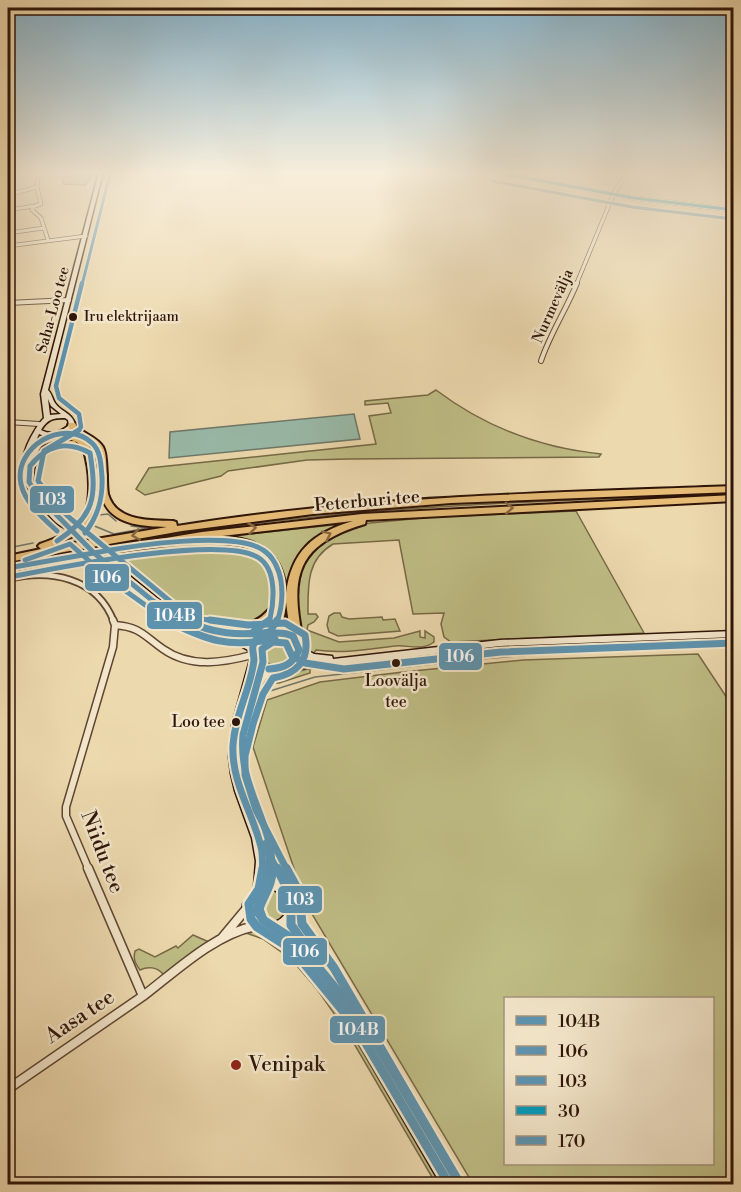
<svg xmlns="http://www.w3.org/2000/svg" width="741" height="1192" font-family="'Libre Bodoni',serif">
  <rect width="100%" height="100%" fill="#edd9ae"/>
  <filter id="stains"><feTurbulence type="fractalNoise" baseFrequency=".00333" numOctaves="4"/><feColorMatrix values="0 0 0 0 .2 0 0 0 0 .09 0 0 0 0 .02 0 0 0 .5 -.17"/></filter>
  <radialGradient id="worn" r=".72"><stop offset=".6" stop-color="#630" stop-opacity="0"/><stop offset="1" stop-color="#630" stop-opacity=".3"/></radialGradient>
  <path fill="#bfbd85" stroke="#776947" stroke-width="1.5" fill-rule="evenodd" d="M63,172H93L86,185L63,184Z
    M436,390C485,427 541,448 601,454L599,457L349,459L307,460L228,471L221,476L145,495L136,489L149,468L376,444L369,416L391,413L388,403L365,405V401L428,395Z
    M733,492V494C587,500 440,503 294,519C198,529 103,547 8,565V563C115,543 222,524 330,513C464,500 599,498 733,492Z
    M576,511L644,633L451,642L444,637L441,624L444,613L413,614L399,540L333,544C306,560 308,586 308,614H316L318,617L314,622L308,625L307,630L339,642L394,638L420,631V637L425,638V631L434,637V642C421,652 406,644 395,646C369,649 343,654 316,650L313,654L303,646L298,630L295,580L314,545L356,526L370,523L433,517Z
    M351,523C296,543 288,556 288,613H284C285,561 279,543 223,537Z
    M220,542L245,545L271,563C276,594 285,610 251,624C202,644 145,588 110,560L115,558L109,557C146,550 183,542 220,542Z
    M334,613H340L342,617L349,619L382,617L383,620L395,619L400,631L338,636L329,632L327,625L329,616Z
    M275,635C284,635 292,638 295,647C277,692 232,643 275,635Z
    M698,654L733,707V1184H473L306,904L253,747L267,700L320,682L403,672L523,660ZM506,998H712V1164H506Z
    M310,666V673L279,683H260C274,669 292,668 310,666Z
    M255 907a16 16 0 1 1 32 0a16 16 0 1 1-32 0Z
    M254,932C312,956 351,1033 382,1085C401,1118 421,1151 440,1184H436L349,1035L317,989L291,959L263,939L246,933Z
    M193,935L209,942L166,973L163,974C157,967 148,966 140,970C135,963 133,959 135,951L139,949L155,957L176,946L178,948Z"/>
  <path fill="#99baa9" stroke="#6f7869" stroke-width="1.5" d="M354,414L360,439L169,458L170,432Z"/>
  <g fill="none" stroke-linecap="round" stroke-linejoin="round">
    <path stroke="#6f7869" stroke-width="1.5" d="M99,515L108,514L116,521
      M92,525L114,534L147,528L131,526
      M8,548L33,543
      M265,682L271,676L305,670
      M250,789L249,750L263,690L270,691L315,677L480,659L569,652L734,646"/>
    <path stroke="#c7b28d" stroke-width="8" stroke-dasharray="8 4" stroke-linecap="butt" d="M65,526L100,557"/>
    <g stroke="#5e4632" stroke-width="4.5">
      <path id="street-far4" d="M8,195L37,187L39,172
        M35,206L32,210L41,218L48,240
        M35,206L41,204L37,187
        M8,210L35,206
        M8,233L44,228
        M8,246L86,236
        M576,285L614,193L628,172"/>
    </g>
    <g stroke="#5e4632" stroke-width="6">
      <path id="street-far3" d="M8,303L69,300
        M541,361C550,334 566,310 577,283
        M8,422L39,424"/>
    </g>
    <g stroke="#5e4632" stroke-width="8">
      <path id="street-far2" d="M8,579C50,569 97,577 114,622"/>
    </g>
    <g stroke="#5e4632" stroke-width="9">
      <path id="street-far1" d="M113,620L115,625C141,627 144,636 163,649C190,668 222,663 252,655
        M89,870L66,816V807L113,647L115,625"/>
    </g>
    <g stroke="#5e4632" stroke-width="11">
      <path id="street" d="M88,868L143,996C176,971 213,935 255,926
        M222,938L247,908
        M8,1089L143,996"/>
    </g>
    <g stroke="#2f1509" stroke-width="3">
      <path id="secondary" d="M99,172H103L48,390C52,394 52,398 55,403C61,412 73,413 75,425C69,432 63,434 54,437C34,443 35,467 32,484L46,503L68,524L69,526L68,528C59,528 52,518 46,512C23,488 14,469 31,437C35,430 38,424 44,418L41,394ZM48,399L51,406L61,414L50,415ZM65,418L68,420L69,425C61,432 52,436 41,430C48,419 53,418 65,418ZM39,434L44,436L36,444L31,452Z
        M492,172H498L634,197L734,209V211L634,199Z
        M103,556L106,557L157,598L183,616L212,631L235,636L232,633L233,631L236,630L263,631L270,629H283L300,638L303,648L314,654L332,656L333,659L500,640L734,631V637L500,646L327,667L286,669L271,673C251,695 248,726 242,754L239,758C242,786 252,810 262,836L266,837L297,896L298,909L295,918L298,925L330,969L454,1179L456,1184H441L343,1015L338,1013L289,954L250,927L243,914V904L254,887L256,861L252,838L235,791L231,774L229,757L232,725L250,660L248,650L237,644L206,636L177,621L151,602L100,561L99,559L100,557ZM271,635H282L293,642C295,655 286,667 272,665C267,665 262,660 258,658C255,646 261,641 271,635ZM237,636L254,638L251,642ZM301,655L312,660L298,662ZM257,666L263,670L258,675L250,690ZM267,861L276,879L266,881ZM274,890L285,896C290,913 283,922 266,924C246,911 255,896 274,890ZM288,928L290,933L310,961L297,946L279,933Z"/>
    </g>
    <g stroke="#2f1509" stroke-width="4">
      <path id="highway" d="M69,423H75C80,434 96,435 103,447C107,454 106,467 107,475C107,481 107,488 108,494C116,522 150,520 173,521L176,522L177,526C361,496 547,493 734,486V492L451,503L313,514L182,531L8,562V556L41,549L38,546L40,544C73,532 90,524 89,485C89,472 87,460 83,448C76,438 64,439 53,437L52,435C61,430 77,435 86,440L94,456L98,475C95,444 98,446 70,431L68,425ZM98,480C102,523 131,526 167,527L49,547C87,533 100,521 98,480Z
        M60,441H74L78,444C73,447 70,446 64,446C50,447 41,456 33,468H27L26,466C35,452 44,445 60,441Z
        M734,495V501L366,520L365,524C298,544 289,574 303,640L301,643H293L291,640L286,602C285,615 282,638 266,635L265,632L273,620C260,630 241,639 224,635L223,632L224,629C249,622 258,625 275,602C278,555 252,544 210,542L207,541L206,538H202L8,572V564L202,532L362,514ZM353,521C313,533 291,551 286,594C284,554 261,539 222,536Z"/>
    </g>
    <use href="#street-far4" stroke="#f3e6ca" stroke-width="3"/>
    <use href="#street-far3" stroke="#f3e6ca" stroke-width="4"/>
    <use href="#street-far2" stroke="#f3e6ca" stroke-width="4.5"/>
    <use href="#street-far1" stroke="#f3e6ca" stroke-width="6"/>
    <use href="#street" stroke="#f3e6ca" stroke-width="8"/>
    <use href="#secondary" fill="#f3e6ca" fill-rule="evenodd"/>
    <use href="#highway" fill="#e6bc77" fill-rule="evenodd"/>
    <g stroke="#f3e6ca" stroke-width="9">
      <path id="bus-1-far2" d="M30,466C47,445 66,440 90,453C97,496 95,516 57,541
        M30,466L29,482L38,496L94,553
        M8,568L94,553
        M188,622L153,601L94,553C130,546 233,530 263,550C273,556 279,569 281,581C283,595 282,608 277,622"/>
    </g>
    <g stroke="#f3e6ca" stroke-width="11">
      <path id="bus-1-far1" d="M185,620C213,634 239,636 270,632L277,620
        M264,844L277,870
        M263,870C262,862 263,854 261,847C253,813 231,782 233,745C235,714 251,688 254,660C254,655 252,650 253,646C256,631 282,631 293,636L299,650C293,664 284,668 269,669"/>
    </g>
    <g stroke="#f3e6ca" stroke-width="14">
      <path id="bus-1" d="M263,868L259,889L249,904L251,919L257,927L293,950L357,1028L449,1184
        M277,868L291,896V925L314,957"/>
    </g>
    <g stroke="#f3e6ca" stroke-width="9">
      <path id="bus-2-far2" d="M57,531C44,519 25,503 21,484C13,447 64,417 92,443C101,451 101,466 102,477C103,499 98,516 85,533
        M25,560L70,544L113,582L169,622
        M10,577C57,568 223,534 259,558C277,570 274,602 270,619L267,622"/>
    </g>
    <g stroke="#f3e6ca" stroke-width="11">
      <path id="bus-2-far1" d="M166,620C208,641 228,648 275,639
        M254,631L269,620
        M272,870C271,862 272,853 270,846C261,807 239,778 243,735L263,662L262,649L273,642L286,643L292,656L305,663L344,669L501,652L734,643"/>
    </g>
    <g stroke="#f3e6ca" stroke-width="14">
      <path id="bus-2" d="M272,868C273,886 262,896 258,912L264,921L299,944L364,1023L457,1179"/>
    </g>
    <g stroke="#f3e6ca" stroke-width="5">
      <path id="bus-3-far4" d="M82,285L110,174"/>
    </g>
    <g stroke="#f3e6ca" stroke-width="8">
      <path id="bus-3-far3" d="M78,431L81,427L79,414L59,398L56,386L82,283"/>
    </g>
    <g stroke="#f3e6ca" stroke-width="9">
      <path id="bus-3-far2" d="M79,430L44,451L38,481L59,508L71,519L177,607L202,619L222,622"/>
    </g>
    <g stroke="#f3e6ca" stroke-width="11">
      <path id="bus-3-far1" d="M210,620L248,625L285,623L305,635C310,660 297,674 273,678L263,694L253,724L245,756V775L256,810L287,870
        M268,841L270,870"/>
    </g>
    <g stroke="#f3e6ca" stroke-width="14">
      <path id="bus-3" d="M270,868L266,890L258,906L263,920L299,943L312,958
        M286,868L299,892L302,924L334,968L457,1179"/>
    </g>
    <g stroke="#f3e6ca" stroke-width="5">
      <path id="bus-4" d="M494,172L634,198L734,210"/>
    </g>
    <g stroke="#f3e6ca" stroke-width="5">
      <path id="bus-5" d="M492,181L632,207L733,219"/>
    </g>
    <use href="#bus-1-far2" stroke="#5d93af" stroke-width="5"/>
    <use href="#bus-1-far1" stroke="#5d93af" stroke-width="7"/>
    <use href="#bus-1" stroke="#5d93af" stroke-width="9"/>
    <use href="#bus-2-far2" stroke="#5d93af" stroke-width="5"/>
    <use href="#bus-2-far1" stroke="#5d93af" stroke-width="7"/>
    <use href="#bus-2" stroke="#5d93af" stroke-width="9"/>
    <use href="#bus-3-far4" stroke="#5d93af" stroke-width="3"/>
    <use href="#bus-3-far3" stroke="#5d93af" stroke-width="4.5"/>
    <use href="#bus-3-far2" stroke="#5d93af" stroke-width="5"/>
    <use href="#bus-3-far1" stroke="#5d93af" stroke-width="7"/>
    <use href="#bus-3" stroke="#5d93af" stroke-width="9"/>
    <use href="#bus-4" stroke="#059aba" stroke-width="3"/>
    <use href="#bus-5" stroke="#5d93af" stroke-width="3"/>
  </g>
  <defs><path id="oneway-chevron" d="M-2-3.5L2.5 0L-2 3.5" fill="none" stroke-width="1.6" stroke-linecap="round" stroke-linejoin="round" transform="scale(1.5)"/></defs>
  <g stroke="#8a6840">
    <use href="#oneway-chevron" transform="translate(509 508) rotate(-2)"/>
    <use href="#oneway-chevron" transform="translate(252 528) rotate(-7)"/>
    <use href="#oneway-chevron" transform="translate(136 535) rotate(171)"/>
    <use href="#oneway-chevron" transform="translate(327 535) rotate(-26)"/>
  </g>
  <linearGradient id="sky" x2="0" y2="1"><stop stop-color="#88b6cf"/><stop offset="0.51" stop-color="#f7eedb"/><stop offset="1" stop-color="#f7eedb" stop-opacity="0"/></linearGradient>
  <rect width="741" height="339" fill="url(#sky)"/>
  <g fill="#2f1509" stroke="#f3e6ca" stroke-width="2">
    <circle cx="73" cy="317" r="5"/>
    <circle cx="396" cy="663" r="5"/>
    <circle cx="236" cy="722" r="5"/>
  </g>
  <circle fill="#8f2418" stroke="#f3e6ca" stroke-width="2" cx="236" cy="1065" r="6"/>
  <g text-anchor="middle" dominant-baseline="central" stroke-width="5" stroke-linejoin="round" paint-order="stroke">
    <g font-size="14" fill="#2f1509" stroke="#f3e6ca" text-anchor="start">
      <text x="84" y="317">Iru elektrijaam</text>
    </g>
    <g font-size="15" fill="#2f1509" stroke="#f3e6ca">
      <text transform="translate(553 306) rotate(-66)">Nurmevälja</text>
      <text transform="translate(53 310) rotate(-75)">Saha-Loo tee</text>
    </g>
    <g font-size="16" fill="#2f1509" stroke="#f3e6ca">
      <text x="396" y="681">Loovälja<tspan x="396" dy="21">tee</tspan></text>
      <text x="225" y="722" text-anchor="end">Loo tee</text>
    </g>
    <g font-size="18" fill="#2f1509" stroke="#f3e6ca">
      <text transform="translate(367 501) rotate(-5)">Peterburi tee</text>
    </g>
    <g font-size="21" fill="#2f1509" stroke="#f3e6ca">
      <text transform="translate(102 852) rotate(69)">Niidu tee</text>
      <text transform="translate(80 1017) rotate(-34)">Aasa tee</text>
    </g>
    <g font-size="21" fill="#2f1509" stroke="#f3e6ca" text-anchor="start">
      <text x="248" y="1065">Venipak</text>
    </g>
  </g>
  <g stroke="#f3e6ca" stroke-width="2">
    <rect x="29" y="485" width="46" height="29" rx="6" fill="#5d93af"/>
    <rect x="84" y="563" width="46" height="29" rx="6" fill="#5d93af"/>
    <rect x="146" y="601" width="57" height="29" rx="6" fill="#5d93af"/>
    <rect x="438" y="642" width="45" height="29" rx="6" fill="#5d93af"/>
    <rect x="277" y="885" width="46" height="29" rx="6" fill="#5d93af"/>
    <rect x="282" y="937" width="46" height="29" rx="6" fill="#5d93af"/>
    <rect x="329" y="1015" width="57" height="29" rx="6" fill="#5d93af"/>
  </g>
  <g font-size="16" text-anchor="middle" font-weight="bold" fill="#fff">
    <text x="52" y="505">103</text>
    <text x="107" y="583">106</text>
    <text x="175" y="621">104B</text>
    <text x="460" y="662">106</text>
    <text x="300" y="905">103</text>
    <text x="305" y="957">106</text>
    <text x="358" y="1035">104B</text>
  </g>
  <rect width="741" height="1192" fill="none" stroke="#edd9ae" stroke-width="30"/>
  <rect x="9" y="9" width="723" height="1174" fill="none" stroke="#2f1509" stroke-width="3"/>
  <rect x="15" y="15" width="711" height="1162" fill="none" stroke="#2f1509" stroke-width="1.5"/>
  <rect x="504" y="997" width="210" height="168" fill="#f3e6ca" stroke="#a5927d" stroke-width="1.5"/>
  <rect x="516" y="1016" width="30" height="9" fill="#5d93af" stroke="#a5927d" stroke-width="1.5"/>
  <text x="558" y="1027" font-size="18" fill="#2f1509">104B</text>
  <rect x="516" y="1046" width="30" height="9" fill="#5d93af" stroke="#a5927d" stroke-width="1.5"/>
  <text x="558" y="1057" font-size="18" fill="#2f1509">106</text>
  <rect x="516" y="1076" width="30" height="9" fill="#5d93af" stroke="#a5927d" stroke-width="1.5"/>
  <text x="558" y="1087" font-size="18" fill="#2f1509">103</text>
  <rect x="516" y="1106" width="30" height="9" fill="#059aba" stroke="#a5927d" stroke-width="1.5"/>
  <text x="558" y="1117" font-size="18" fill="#2f1509">30</text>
  <rect x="516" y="1136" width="30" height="9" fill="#5d93af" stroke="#a5927d" stroke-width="1.5"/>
  <text x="558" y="1147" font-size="18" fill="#2f1509">170</text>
  <rect width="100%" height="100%" filter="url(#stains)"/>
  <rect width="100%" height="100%" fill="url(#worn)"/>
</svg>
